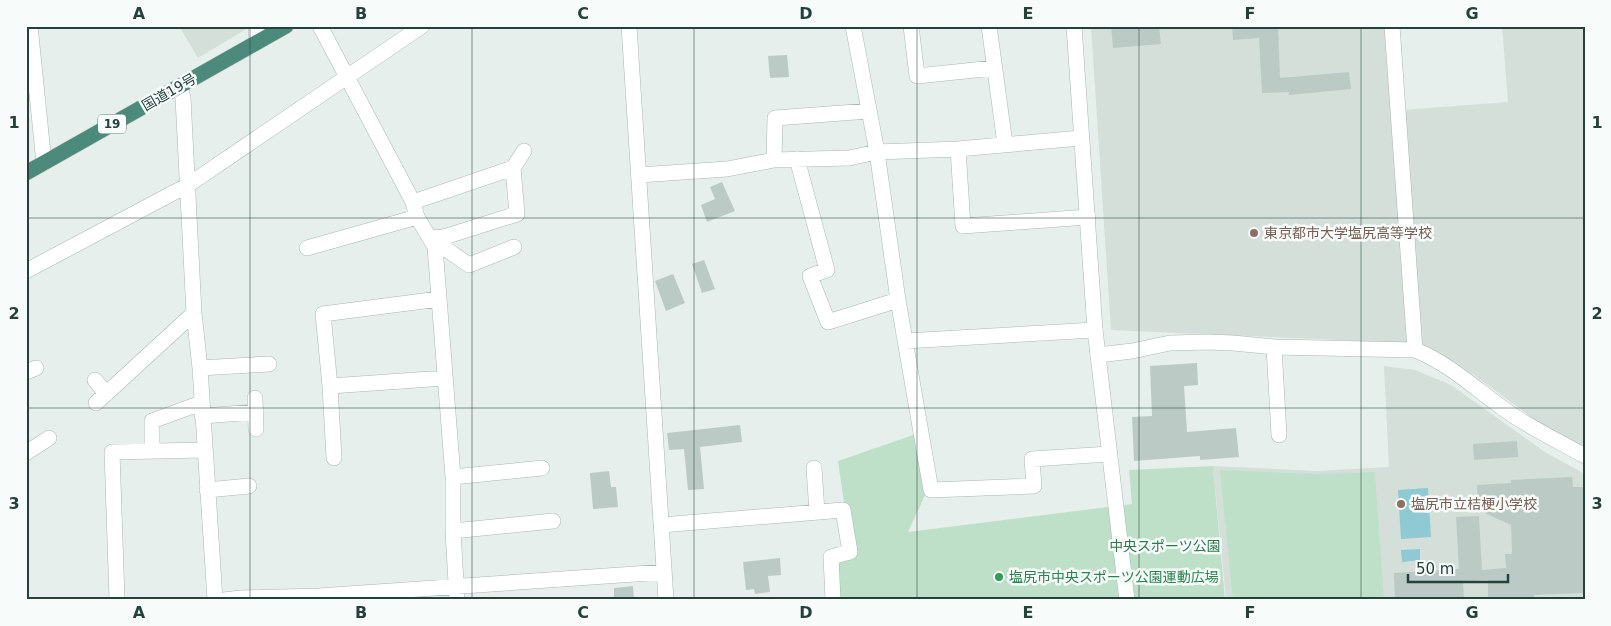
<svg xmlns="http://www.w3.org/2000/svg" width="1611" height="626" font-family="'DejaVu Sans','Noto Sans JP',sans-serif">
  <rect width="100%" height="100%" fill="#e6efeb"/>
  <path fill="#d4dfda" d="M179,26H248V28L198,58Z
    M1091,26H1388L1408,343L1111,330Z
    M1502,26H1585V450L1548,429L1474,375L1418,343L1403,110L1508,102Z
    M1384,366L1415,370L1451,385L1545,452L1585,474V600H1226L1213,466L1317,471L1389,467Z"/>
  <path fill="#bfe0c8" d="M916,434L926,493L908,532L1132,504L1129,470L1213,466L1225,600H837L834,564L852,558L838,461Z
    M1220,470L1316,474L1375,472L1384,600H1233Z"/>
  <path fill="#8ec9d4" d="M1428,488L1431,537L1401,539L1398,490Z
    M1420,549V560L1402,562L1401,550Z"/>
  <path fill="#bbcac4" d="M1111,26H1159L1161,44L1113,48Z
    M1232,26H1278L1280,78L1349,72L1351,89L1289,95V92L1262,93L1259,38L1233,40Z
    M787,55L789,77L770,78L768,56Z
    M722,182L735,211L707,222L701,205L715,199L710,187Z
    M704,260L715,289L702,293L692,264Z
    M673,274L685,303L666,311L655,281Z
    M1197,363L1198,385L1184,386L1187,432L1236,428L1239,457L1200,460V456L1134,461L1132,417L1152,416L1150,366Z
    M740,425L742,442L700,447L704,489L688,490L684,449L669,450L667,433Z
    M1517,441L1518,457L1474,460L1473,444Z
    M609,471L611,487H616L618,507L593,509L590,473Z
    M1572,477L1573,487H1585V593L1534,595V600H1510V597L1488,598V580L1463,581L1464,600H1395L1394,573L1459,569L1456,517L1479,516L1482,570L1506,568L1505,554H1512L1511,525L1478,510L1477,485L1511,483V480Z
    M780,558L781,575L768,576L770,592L755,594L754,589L746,590L743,562Z
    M633,586L634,600H614V588Z"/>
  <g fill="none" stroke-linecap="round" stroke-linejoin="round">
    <g stroke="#a8b8b2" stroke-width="16">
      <path id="minor" d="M30,26L44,163
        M256,26L257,42
        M320,26L413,202L417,217L435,247L453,477V531L457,600
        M629,26L666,600
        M853,26L877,152L898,300L931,490L1034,486L1032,459L1109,454
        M911,26L917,76L994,68
        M989,26L1005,144
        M1392,26L1415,350
        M180,86L183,98L194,313L200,368L215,600
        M958,149L963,226L1088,217
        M797,159L827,270L810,276L828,322L898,300
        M774,160L775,118L869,111
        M513,168L524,151
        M639,175L727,169L774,160L849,158L877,152L958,149L1081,138
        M413,202L513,168L517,214L444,237L430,238
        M430,238L469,265L514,247
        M307,248L417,217
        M26,271L188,185L422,26
        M905,341L1095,330
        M1274,347L1279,435
        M1098,355L1132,351L1170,343L1208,342L1233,343L1274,347L1415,350C1451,364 1480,393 1511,414C1535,430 1560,442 1585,456
        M200,368L269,364
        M26,372L36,368
        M95,380L106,394
        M330,386L445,378
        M255,398L256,429
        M96,403L194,313
        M202,416L256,412
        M152,451V421L201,403
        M26,453L49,438
        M334,458L330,386L323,314L439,299
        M814,468L817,512
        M453,477L542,468
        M207,490L249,486
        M661,525L843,510L850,552L831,557L833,600
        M453,531L553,521
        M117,600L112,452L204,450
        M224,600L241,598L319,596L664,572"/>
    </g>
    <g stroke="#a8b8b2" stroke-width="16">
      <path id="tertiary" d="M1074,26L1095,330L1127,600"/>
    </g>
    <g stroke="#c2cac8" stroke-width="16">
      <path id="trunk" d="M26,173L286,26"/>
    </g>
    <use href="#minor" stroke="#fff" stroke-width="15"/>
    <use href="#tertiary" stroke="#fff" stroke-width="15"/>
    <use href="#trunk" stroke="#4c8a7c" stroke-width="15"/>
  </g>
  <path fill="none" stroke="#24423a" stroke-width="1" stroke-opacity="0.55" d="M250,26V600M472,26V600M694,26V600M917,26V600M1139,26V600M1361,26V600M26,218H1585M26,408H1585"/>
  <g fill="#8d6e63" stroke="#f7fbf9" stroke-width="2">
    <circle cx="1254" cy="233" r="5"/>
    <circle cx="1401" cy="504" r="5"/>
  </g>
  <circle fill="#2e9e5b" stroke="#f7fbf9" stroke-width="2" cx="999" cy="577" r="5"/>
  <g text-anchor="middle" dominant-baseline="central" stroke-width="5" stroke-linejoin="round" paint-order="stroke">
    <rect fill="#f7fbf9" stroke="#637a73" stroke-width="1" x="98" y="114.5" width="28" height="19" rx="4"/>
    <g font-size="12" font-weight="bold" fill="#24423a">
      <text x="112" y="124">19</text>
    </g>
    <g font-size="14" fill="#24423a" stroke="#f7fbf9">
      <text transform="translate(169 92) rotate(-30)">国道19号</text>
    </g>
    <g font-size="14" fill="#785e54" stroke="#f7fbf9" text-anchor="start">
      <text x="1264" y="233">東京都市大学塩尻高等学校</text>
      <text x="1411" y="504">塩尻市立桔梗小学校</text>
    </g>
    <g font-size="14" fill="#2d7a4b" stroke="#f7fbf9">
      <text x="1165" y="546">中央スポーツ公園</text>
    </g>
    <g font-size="14" fill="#27864d" stroke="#f7fbf9" text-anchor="start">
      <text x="1009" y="577">塩尻市中央スポーツ公園運動広場</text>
    </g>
  </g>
  <rect width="1611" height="626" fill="none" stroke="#f7fbf9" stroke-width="55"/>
  <path d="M1408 574v8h100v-8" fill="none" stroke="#24423a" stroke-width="2.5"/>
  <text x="1416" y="574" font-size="15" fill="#24423a" stroke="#f7fbf9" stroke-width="4" paint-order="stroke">50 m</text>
  <rect x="28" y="28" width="1556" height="570" fill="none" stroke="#24423a" stroke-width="2"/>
  <g font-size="16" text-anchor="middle" font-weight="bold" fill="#24423a">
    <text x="139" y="19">A</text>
    <text x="361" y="19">B</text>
    <text x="583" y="19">C</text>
    <text x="806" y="19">D</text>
    <text x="1028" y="19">E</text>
    <text x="1250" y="19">F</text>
    <text x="1472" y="19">G</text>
    <text x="14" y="128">1</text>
    <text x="1597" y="128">1</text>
    <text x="14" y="319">2</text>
    <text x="1597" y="319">2</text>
    <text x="14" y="509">3</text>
    <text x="1597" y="509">3</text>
    <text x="139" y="618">A</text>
    <text x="361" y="618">B</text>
    <text x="583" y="618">C</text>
    <text x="806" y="618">D</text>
    <text x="1028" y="618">E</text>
    <text x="1250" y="618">F</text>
    <text x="1472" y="618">G</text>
  </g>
</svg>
